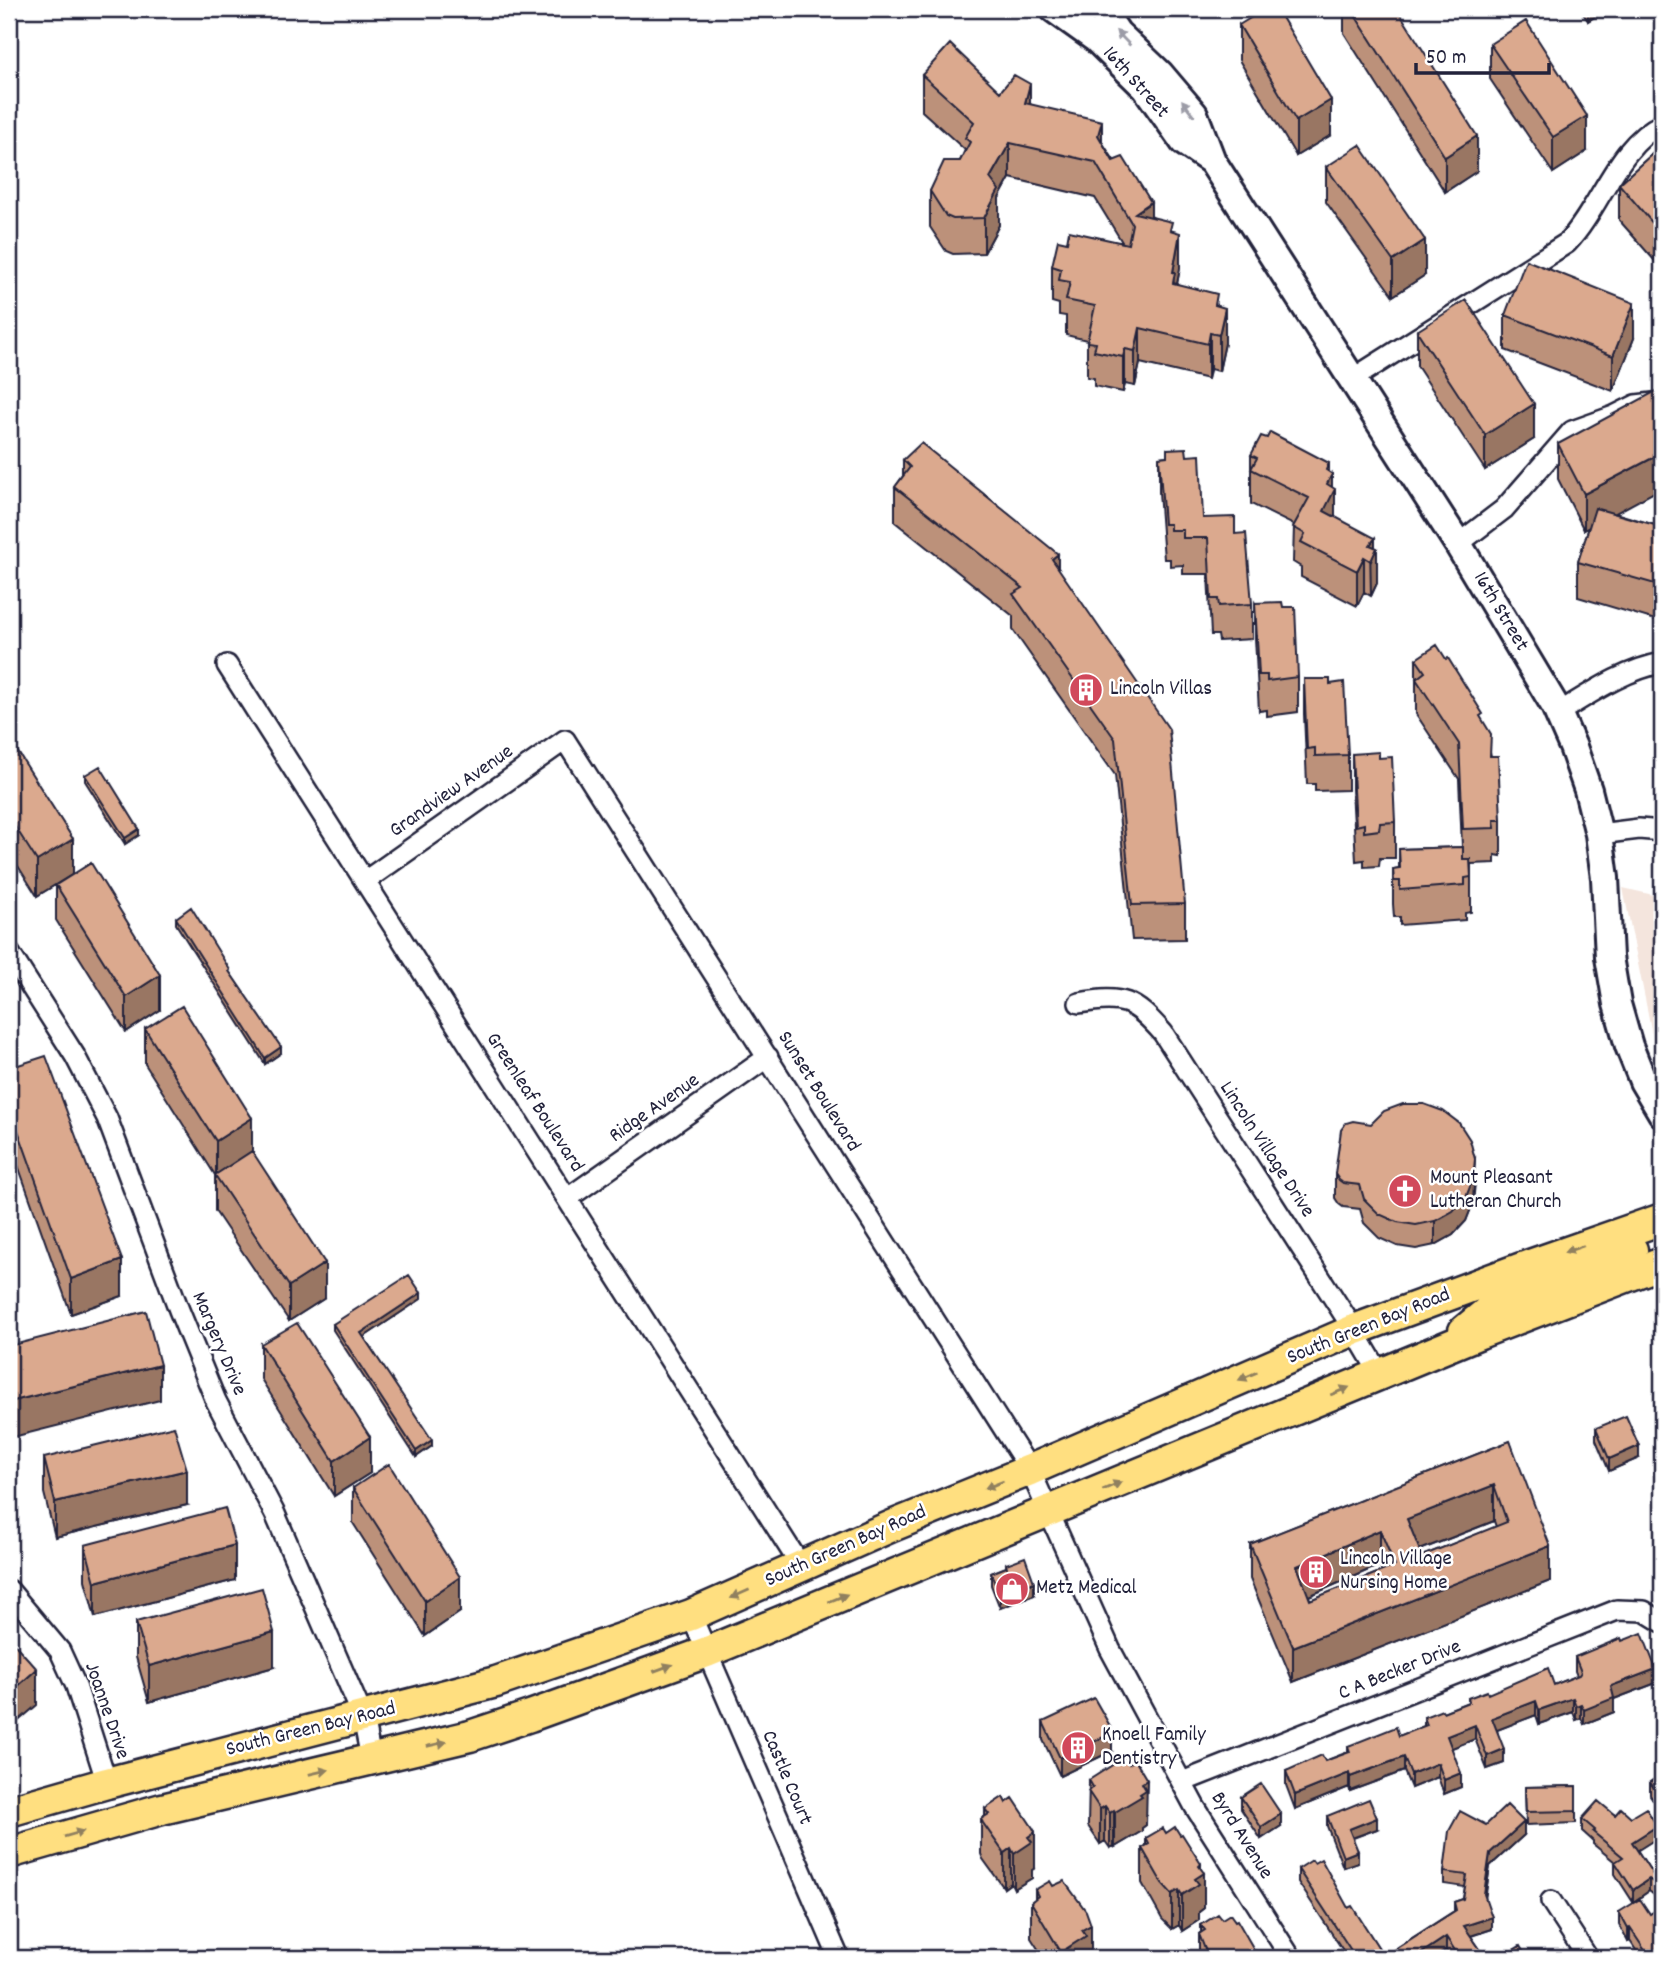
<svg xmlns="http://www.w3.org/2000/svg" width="1671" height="1967" font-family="Dekko,sans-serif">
  <rect width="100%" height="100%" fill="#fff"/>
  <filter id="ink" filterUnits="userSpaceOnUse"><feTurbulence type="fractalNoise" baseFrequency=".0143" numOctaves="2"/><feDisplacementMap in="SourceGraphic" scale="14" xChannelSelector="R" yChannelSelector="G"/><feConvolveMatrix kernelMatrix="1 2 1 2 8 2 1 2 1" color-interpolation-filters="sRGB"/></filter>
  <g filter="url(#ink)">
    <path fill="#f4e5dd" d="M1623,888L1662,897V1054L1652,1034Z"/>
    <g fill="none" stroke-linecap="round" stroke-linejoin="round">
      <g stroke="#22223b" stroke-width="24">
        <path id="street" d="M1351,380L1567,243C1601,207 1617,145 1662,124
          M1458,544L1504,509L1572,431L1614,416L1636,405L1662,402
          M227,665L801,1566
          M1558,713C1591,693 1624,670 1662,663
          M1599,834L1639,829L1662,831
          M365,881L565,740L1030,1470L1110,1649L1195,1807L1291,1958
          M9,952L75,1056L107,1118L179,1310L216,1401L275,1514L363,1717L371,1759
          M1079,1003C1123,995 1134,1000 1163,1033L1354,1330L1380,1374
          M568,1198L768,1057
          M9,1590L60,1651L76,1686L107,1783
          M691,1615L839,1958
          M1182,1782L1617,1610L1644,1611L1662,1622
          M1551,1901L1588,1958"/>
      </g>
      <g stroke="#22223b" stroke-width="32">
        <path id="secondary" d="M1054,9L1096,39L1146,88L1184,142L1212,161
          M1101,9L1117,33L1160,74L1194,114L1212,161L1458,544L1555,706L1573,747L1588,790L1599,834L1605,878L1609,957L1617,1004L1629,1046L1643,1081L1662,1113"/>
      </g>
      <g stroke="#22223b" stroke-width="35">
        <path id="primary" d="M1464,1331L1499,1302L1632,1250
          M9,1811L107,1783L496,1682L691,1615L892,1526L1030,1470L1354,1330L1530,1265L1662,1219
          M9,1853L162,1809L470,1736L530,1716L707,1652L1480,1333L1662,1263"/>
      </g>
      <use href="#street" stroke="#fff" stroke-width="19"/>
      <use href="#secondary" stroke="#fff" stroke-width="26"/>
      <use href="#primary" stroke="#ffdf80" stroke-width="30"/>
    </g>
    <path fill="#bc917a" stroke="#22223b" stroke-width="2" fill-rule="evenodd" d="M1344,9H1397L1477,171L1445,192L1344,33Z
      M1580,9H1607L1588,21Z
      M1239,25L1331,135L1296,156L1239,60Z
      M1490,44L1587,151L1553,173L1490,79Z
      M922,75L1000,92L1030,104L1102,142L1151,216L1172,231L1180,268L1177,284L1217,305L1225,343L1219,371L1210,369L1208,379L1140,363L1135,386L1125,384L1123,392L1094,386V378L1087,377V340L1066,335V316L1059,315V304L1052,302V266L1067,242H1122L1095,198L1010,178L999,198V225L984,253L953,254L946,251L930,227V191L960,161L965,150L922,111Z
      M1662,145V255L1655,261L1619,220V184Z
      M1326,167L1425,275L1393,296L1326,202Z
      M1662,292V334L1659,333V298Z
      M1505,315L1634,338L1613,391L1505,350Z
      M1417,331L1534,439L1485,470L1417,366Z
      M1558,444L1615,513L1662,527V622L1578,597V562L1589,527L1584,530L1558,479Z
      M1167,449L1187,456L1203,518L1235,534L1252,604V639L1219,641L1218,635H1211L1208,574H1183V565L1170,566V559H1164L1159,492V457L1167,456Z
      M1251,455L1329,472L1335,517L1375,547L1377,583L1371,596L1364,592L1357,606L1301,577V567L1293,562L1294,525L1251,504Z
      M903,460L1058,568L1185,904V939L1132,940L1115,775L1013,630V616L895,522V487L903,476Z
      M1255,603L1298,677V712L1267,716V710L1259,711L1255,638Z
      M1416,659L1483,722L1491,756L1501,820V856L1495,855V863L1471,864V912L1465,913V920L1400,925V917H1394L1393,904V869L1399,868V849L1462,847L1459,779L1416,714Z
      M1304,679L1330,684L1348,755V790L1315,791V784H1307L1304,714Z
      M9,738L73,874L37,896L9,852Z
      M1352,754L1379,758L1395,822V858H1380L1379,866L1364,867V860L1356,861L1352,789Z
      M85,775L139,835L125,844L85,781Z
      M56,885L160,1010L126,1032L56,920Z
      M176,918L230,973L281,1053L265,1064L176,924Z
      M145,1029L252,1151L325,1298L289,1321L215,1211V1175L145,1064Z
      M9,1068L122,1296L71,1314L9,1140Z
      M1335,1174L1475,1183L1473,1203L1466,1221L1453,1235L1435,1245L1416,1249L1397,1246L1379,1238L1364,1223L1360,1209L1343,1207L1339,1204L1335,1198Z
      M421,1299L364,1337L432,1446L416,1457L333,1330V1324Z
      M261,1344L370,1473L334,1496L261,1379Z
      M1596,1428L1639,1458L1609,1471L1596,1440Z
      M1510,1441L1550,1581L1293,1682L1250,1579V1544ZM1494,1521L1496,1527L1422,1556L1420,1550ZM1380,1565L1382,1571L1310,1600L1309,1596Z
      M44,1458L187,1505L55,1537L44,1493Z
      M353,1488L460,1612L425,1636L353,1523Z
      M85,1545L235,1580L95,1617L85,1580Z
      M1006,1564L1034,1595L1000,1608L991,1585V1573L1006,1567Z
      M136,1622L274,1667L149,1702L136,1657Z
      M1622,1641L1656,1683L1614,1699V1712L1584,1724L1581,1718L1576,1720L1573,1712L1539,1724L1536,1715L1497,1730L1504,1763L1487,1769L1475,1739L1451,1748L1461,1787L1444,1794L1438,1777L1411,1788L1404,1771L1350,1791L1349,1787L1295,1809L1286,1785V1771L1325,1761L1348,1752V1746L1399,1736L1424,1726V1717L1443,1712L1468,1702V1698L1488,1694L1554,1685L1577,1676L1575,1671V1657Z
      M1662,1715V1736L1659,1730V1718Z
      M1043,1722L1112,1751L1060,1776L1043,1740Z
      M1662,1774V1813L1650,1795V1782Z
      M1089,1780L1147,1815L1146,1816V1825L1142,1828V1831L1115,1847L1114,1846L1110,1848L1105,1841L1100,1844L1088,1826Z
      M1576,1786V1823L1526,1825L1525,1787Z
      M1241,1797L1281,1826L1261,1839L1241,1809Z
      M985,1809L1035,1868L1032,1870V1878L1014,1889L1011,1883L1004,1888L983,1859L981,1854V1819L985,1816Z
      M1615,1815L1657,1838L1637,1850L1657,1881V1893L1654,1895L1649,1891L1633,1902L1615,1874V1862L1593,1844V1841L1582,1831V1819Z
      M1327,1816L1377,1829L1353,1838L1358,1862L1343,1867L1327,1826Z
      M1486,1825L1524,1835L1490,1866L1485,1897L1492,1929L1471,1936L1486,1958H1452L1446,1950L1434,1958H1348L1298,1882V1869L1348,1908L1384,1956L1454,1911V1902L1463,1899L1465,1887L1444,1884V1872Z
      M1166,1833L1201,1869L1204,1908L1199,1912V1920L1182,1931L1179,1925L1172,1929L1162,1919L1142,1883V1848L1146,1846V1838Z
      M1662,1859V1877L1660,1873V1860Z
      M1035,1890L1091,1958H1044L1031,1938V1902L1035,1899Z
      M1619,1912L1650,1914L1662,1958H1641L1630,1941L1628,1942L1619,1925Z
      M1201,1925L1259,1958H1199V1934L1201,1932Z"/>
    <path fill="#997663" stroke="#22223b" stroke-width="2" d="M1588,9H1607L1588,21Z
      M1030,84V119L1025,103Z
      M1331,100V135L1296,156V121Z
      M1587,116V151L1553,173V137Z
      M1102,121V157L1098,135Z
      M1477,136V171L1445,192V157Z
      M1010,143V178L999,198V225L984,253V218L990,178Z
      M1151,202V237L1135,213Z
      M1662,219V255L1655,261V226Z
      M1180,233V268L1175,294V308L1173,272Z
      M1425,240V275L1393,296V261Z
      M1634,303V338L1613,391V356Z
      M1225,308V343L1219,371V335Z
      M1140,328V363L1135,386V351Z
      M1210,333V369L1208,379V344Z
      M1125,349V384L1123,392V357Z
      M1534,404V439L1485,470V435Z
      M1662,453V488L1584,530V494Z
      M1329,463V479L1332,474V495L1335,489V524L1324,511L1326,470Z
      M1375,538V553L1377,548V583L1371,596L1370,545Z
      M1058,554V589L1052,559Z
      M1364,557V592L1357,606V571Z
      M139,829V835L125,844V838Z
      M73,839V874L37,896V861Z
      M160,975V1010L126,1032V997Z
      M281,1047V1053L265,1064V1058Z
      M252,1118V1153L216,1176V1141Z
      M1475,1159L1473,1203L1466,1221L1453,1235L1435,1245V1221Z
      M122,1260V1296L71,1314V1279Z
      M325,1263V1298L289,1321V1286Z
      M421,1293V1299L361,1339V1333Z
      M160,1365V1400L9,1438V1402Z
      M370,1437V1473L334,1496V1461Z
      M432,1440V1446L416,1457V1451Z
      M1639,1446V1458L1609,1471V1459Z
      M187,1470V1505L55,1537V1502Z
      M1494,1485V1521L1407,1555V1519Z
      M1380,1530V1565L1297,1601V1566Z
      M235,1545V1580L95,1617V1582Z
      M1550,1546V1581L1293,1682V1647Z
      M460,1577V1612L425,1636V1601Z
      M1034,1582V1595L1000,1608V1596Z
      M274,1632V1667L149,1702V1666Z
      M37,1669V1705L9,1729V1694Z
      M1656,1669V1683L1614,1699V1712L1584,1724V1710L1611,1686Z
      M1573,1698V1712L1539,1724V1710Z
      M1536,1701V1715L1492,1732V1718Z
      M1581,1704V1718L1576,1720V1706Z
      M1475,1725V1739L1447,1750V1736Z
      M1112,1733V1751L1060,1776V1758Z
      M1504,1749V1763L1487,1769V1756Z
      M1404,1757V1771L1350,1791V1777Z
      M1438,1763V1777L1411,1788V1774Z
      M1349,1773V1787L1295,1809V1795Z
      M1461,1773V1787L1444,1794V1780Z
      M1147,1780L1146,1825L1142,1828V1831L1115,1847V1812L1142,1783Z
      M1105,1806V1841L1100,1844V1809Z
      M1114,1810V1846L1110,1848V1813Z
      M1281,1814V1826L1261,1839V1827Z
      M1377,1818V1829L1349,1839V1829Z
      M1524,1822V1835L1490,1866L1484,1906V1894L1490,1853Z
      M1657,1826V1838L1632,1854V1842Z
      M1035,1832V1868L1032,1870V1878L1014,1889V1854L1028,1837Z
      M1011,1848V1883L1004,1888V1853Z
      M1358,1851V1862L1343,1867V1857Z
      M1201,1864V1875L1204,1873V1908L1199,1912V1920L1182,1931V1895L1195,1879L1199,1866Z
      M1649,1879V1891L1633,1902V1890Z
      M1657,1881V1893L1654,1895V1883Z
      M1179,1890V1925L1172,1929V1894Z
      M1492,1917V1929L1464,1938V1926Z
      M1091,1925V1958H1061V1952L1082,1930Z
      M1630,1928V1941L1628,1942V1929Z
      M1446,1937V1950L1434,1958H1414Z"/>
    <path fill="#dba98e" stroke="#22223b" stroke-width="2" fill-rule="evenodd" d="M1265,9H1277L1331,100L1296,121L1239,25Z
      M1351,9H1397L1477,136L1445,157Z
      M1526,21L1587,116L1553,137L1490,44Z
      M950,44L1000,92L1014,75L1030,84L1025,103L1102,121L1098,135L1113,161L1123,157L1151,202L1135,213L1172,222L1170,230L1180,233L1173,272H1175L1173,283L1217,294L1215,305L1225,308L1219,335L1210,333L1208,344L1140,328L1135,351L1125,349L1123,357L1094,351L1096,343L1087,342L1095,306L1066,300L1070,282L1059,280L1061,269L1052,266L1058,240L1067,242L1069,231L1128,244L1132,224L1095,162L1010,143L990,178L999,190L984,218L953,219L946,216L930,191L944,161H960L970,142L965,138L974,122L922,75Z
      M1360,145L1425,240L1393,261L1326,167Z
      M1662,145V219L1655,226L1619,184Z
      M1526,260L1634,303L1613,356L1505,315Z
      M1466,300L1534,404L1485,435L1417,331Z
      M1658,390L1662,397V453L1584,494L1558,444Z
      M1270,432L1329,463L1326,470L1332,474L1327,484L1335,489L1324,511L1375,538L1370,545L1377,548L1371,561L1364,557L1357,571L1301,542L1305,534L1293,527L1309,498L1251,469L1257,458L1251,455L1261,436L1267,438Z
      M921,443L1058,554L1052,559L1169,729L1185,904L1132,905L1115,739L1013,594L1023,588L895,487L910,467L903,460Z
      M1186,448L1187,456L1200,455L1203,518L1235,517V534L1246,533L1252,604L1219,606L1218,599H1211L1208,538H1183V530H1170V524H1164L1159,457L1167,456V449Z
      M1595,508L1662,527V586L1578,562Z
      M1282,602L1283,607H1295L1298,677L1267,681V675H1259L1255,603Z
      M1437,645L1446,659L1448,658L1483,714L1480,716L1491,734L1490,756H1498L1501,820H1494L1495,828L1463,829L1459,744L1416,679L1425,672L1416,659Z
      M1304,679H1330V684L1344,682L1348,755L1315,756V748L1307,749Z
      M9,738L73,839L37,861L9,817Z
      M1379,752V758L1392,757L1395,822L1380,823L1379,830L1364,832V824L1356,826L1352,754Z
      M100,766L139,829L125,838L85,775Z
      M1463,847V859H1470L1471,877L1465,878V885L1400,890V881H1394L1393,869L1400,868L1399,849Z
      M91,863L160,975L126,997L56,885Z
      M191,907L230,970L229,971L281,1047L265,1058L176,918Z
      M182,1006L252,1118L216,1141L145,1029Z
      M46,1056L122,1260L71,1279L9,1105V1068Z
      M1403,1104H1424L1443,1111L1459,1123L1470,1140L1475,1159L1473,1179L1466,1197L1453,1211L1435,1221L1416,1225L1397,1222L1379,1214L1364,1199L1360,1185L1343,1183L1339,1180L1335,1174L1341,1130L1346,1123L1353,1121L1371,1124L1384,1111Z
      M252,1151L325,1263L289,1286L215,1175Z
      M409,1275L421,1293L361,1333L432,1440L416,1451L333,1324Z
      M146,1311L160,1365L9,1402V1346Z
      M297,1323L370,1437L334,1461L261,1344Z
      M1626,1416L1639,1446L1609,1459L1596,1428Z
      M174,1426L187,1470L55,1502L44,1458Z
      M1510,1441L1550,1546L1293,1647L1250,1544ZM1494,1485L1507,1522L1422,1556L1407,1519ZM1380,1530L1395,1566L1310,1600L1297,1566Z
      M389,1464L460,1577L425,1601L353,1488Z
      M225,1508L235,1545L95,1582L85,1545Z
      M1025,1557L1034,1582L1000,1596L991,1573L1007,1567L1006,1564Z
      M262,1588L274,1632L149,1666L136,1622Z
      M1642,1633L1656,1669L1611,1686L1614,1698L1584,1710L1581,1704L1576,1706L1573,1698L1539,1710L1536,1701L1492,1718L1504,1749L1487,1756L1475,1725L1447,1736L1461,1773L1444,1780L1438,1763L1411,1774L1404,1757L1350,1777L1349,1773L1295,1795L1286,1771L1322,1755L1325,1761L1350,1752L1348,1746L1396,1727L1399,1736L1427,1725L1424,1717L1442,1710L1443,1712L1469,1702L1468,1698L1487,1691L1488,1694L1548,1668L1554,1685L1579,1675L1581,1672L1575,1657L1621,1638L1622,1641Z
      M9,1638L37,1669L9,1694Z
      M1094,1698L1110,1726L1112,1733L1060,1758L1043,1722Z
      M1125,1757L1129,1764L1135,1760L1147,1780L1142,1783L1146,1790L1140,1794L1142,1796L1115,1812L1114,1810L1110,1813L1105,1806L1100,1809L1088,1791L1093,1787L1089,1780Z
      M1662,1774V1800L1650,1782Z
      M1261,1784L1281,1814L1261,1827L1241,1797Z
      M1576,1786V1811L1526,1812L1525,1787Z
      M1003,1797L1006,1803L1013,1798L1033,1828L1035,1832L1028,1837L1032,1842L1014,1854L1011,1848L1004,1853L983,1823L981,1819L989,1814L985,1809Z
      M1369,1799L1377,1818L1349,1829L1358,1851L1343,1857L1327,1816Z
      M1598,1801L1615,1815L1621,1808L1631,1817L1646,1808L1657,1826L1632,1842L1657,1881L1654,1883L1649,1879L1633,1890L1615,1862L1623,1857L1593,1832L1595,1830L1582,1819Z
      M1507,1805L1524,1822L1490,1853L1484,1894L1492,1917L1464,1926L1486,1958H1460L1446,1937L1414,1958H1356L1298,1869L1312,1860L1314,1863L1321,1859L1348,1908L1352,1906L1384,1956L1456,1910L1454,1902L1463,1899L1467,1875L1444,1872L1449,1831L1460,1811L1486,1825Z
      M1175,1827L1180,1835L1182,1834L1201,1864L1199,1866L1204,1873L1195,1879L1199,1884L1182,1895L1179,1890L1172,1894L1162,1883L1142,1848L1149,1844L1146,1838L1163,1828L1166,1833Z
      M1050,1881L1053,1886L1064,1881L1086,1911L1091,1925L1082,1930L1086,1936L1061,1952L1031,1902L1038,1896L1035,1890Z
      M1640,1899L1650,1914L1662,1906V1958H1650L1630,1928L1628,1929L1619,1912Z
      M1218,1914L1222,1919L1230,1914L1235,1921L1237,1920L1259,1958H1211L1205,1949L1199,1934L1205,1930L1201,1925Z
      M1520,1946L1527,1958H1501Z
      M1544,1950L1549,1958H1531Z"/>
    <defs><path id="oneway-solid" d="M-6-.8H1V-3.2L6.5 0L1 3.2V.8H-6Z" transform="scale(1.75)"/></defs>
    <g fill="#9c9ca7">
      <use href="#oneway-solid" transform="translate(1123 38) rotate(-134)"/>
      <use href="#oneway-solid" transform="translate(1188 108) rotate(-127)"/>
    </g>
    <g fill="#90805e">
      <use href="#oneway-solid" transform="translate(1574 1249) rotate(161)"/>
      <use href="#oneway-solid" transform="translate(1248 1376) rotate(157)"/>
      <use href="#oneway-solid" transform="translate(1340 1391) rotate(-22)"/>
      <use href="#oneway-solid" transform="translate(994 1485) rotate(158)"/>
      <use href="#oneway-solid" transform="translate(1112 1486) rotate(-23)"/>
      <use href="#oneway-solid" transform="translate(740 1594) rotate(156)"/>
      <use href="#oneway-solid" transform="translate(838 1598) rotate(-22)"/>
      <use href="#oneway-solid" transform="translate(663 1668) rotate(-20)"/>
      <use href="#oneway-solid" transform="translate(437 1744) rotate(-13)"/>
      <use href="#oneway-solid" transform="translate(319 1772) rotate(-13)"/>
      <use href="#oneway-solid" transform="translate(74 1834) rotate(-16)"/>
    </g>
  </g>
  <defs>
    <g id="building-disc" transform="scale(1.75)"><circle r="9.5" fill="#d1495b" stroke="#fff"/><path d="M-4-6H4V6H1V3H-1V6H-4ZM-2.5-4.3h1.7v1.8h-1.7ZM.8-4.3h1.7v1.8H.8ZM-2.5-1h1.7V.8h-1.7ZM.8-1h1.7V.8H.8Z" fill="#fff"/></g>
    <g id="church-disc" transform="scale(1.75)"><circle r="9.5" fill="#d1495b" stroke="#fff"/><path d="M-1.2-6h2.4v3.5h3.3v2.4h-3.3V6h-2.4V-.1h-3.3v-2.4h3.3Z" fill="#fff"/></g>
    <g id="shop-disc" transform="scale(1.75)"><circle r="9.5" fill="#d1495b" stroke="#fff"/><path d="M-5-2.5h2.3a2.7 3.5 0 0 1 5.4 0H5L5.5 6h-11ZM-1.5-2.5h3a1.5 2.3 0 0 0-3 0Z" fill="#fff"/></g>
  </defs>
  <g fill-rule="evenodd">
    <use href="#building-disc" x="1086" y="690"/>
    <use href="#church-disc" x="1405" y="1191"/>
    <use href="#building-disc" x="1316" y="1572"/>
    <use href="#shop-disc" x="1012" y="1589"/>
    <use href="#building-disc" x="1078" y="1748"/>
  </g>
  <g text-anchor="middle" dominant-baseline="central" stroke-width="5" stroke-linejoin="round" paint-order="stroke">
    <g font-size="21" fill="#22223b" stroke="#fff">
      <text transform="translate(1135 83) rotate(48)">16th Street</text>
      <text transform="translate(1500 612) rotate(59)">16th Street</text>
      <text transform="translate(452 792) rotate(-35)">Grandview Avenue</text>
      <text transform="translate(818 1092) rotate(58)">Sunset Boulevard</text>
      <text transform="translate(534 1103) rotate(57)">Greenleaf Boulevard</text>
      <text transform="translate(655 1109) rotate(-35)">Ridge Avenue</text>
      <text transform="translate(1266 1150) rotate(57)">Lincoln Village Drive</text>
      <text transform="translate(1369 1327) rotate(-22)">South Green Bay Road</text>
      <text transform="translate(218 1344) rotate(67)">Margery Drive</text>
      <text transform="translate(846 1547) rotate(-24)">South Green Bay Road</text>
      <text transform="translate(1400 1671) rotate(-22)">C A Becker Drive</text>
      <text transform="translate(106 1711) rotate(71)">Joanne Drive</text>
      <text transform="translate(311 1730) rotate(-14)">South Green Bay Road</text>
      <text transform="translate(786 1778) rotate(67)">Castle Court</text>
      <text transform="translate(1241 1836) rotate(58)">Byrd Avenue</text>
    </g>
    <g font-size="21" fill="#22223b" stroke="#fff" text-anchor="start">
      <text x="1110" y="690">Lincoln Villas</text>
      <text x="1430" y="1179">Mount Pleasant<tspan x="1430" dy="24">Lutheran Church</tspan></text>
      <text x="1340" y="1560">Lincoln Village<tspan x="1340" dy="24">Nursing Home</tspan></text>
      <text x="1036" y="1589">Metz Medical</text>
      <text x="1102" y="1736">Knoell Family<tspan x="1102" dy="24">Dentistry</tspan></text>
    </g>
  </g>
  <rect width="1671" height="1967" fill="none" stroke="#fff" stroke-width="35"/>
  <rect x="18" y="18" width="1636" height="1932" fill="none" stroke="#22223b" stroke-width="2.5" filter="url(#ink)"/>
  <path d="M1416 63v10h133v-10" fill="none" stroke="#22223b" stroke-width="3.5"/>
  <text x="1426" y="63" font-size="21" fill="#22223b" stroke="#ffffff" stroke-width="5" paint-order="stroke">50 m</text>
</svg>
